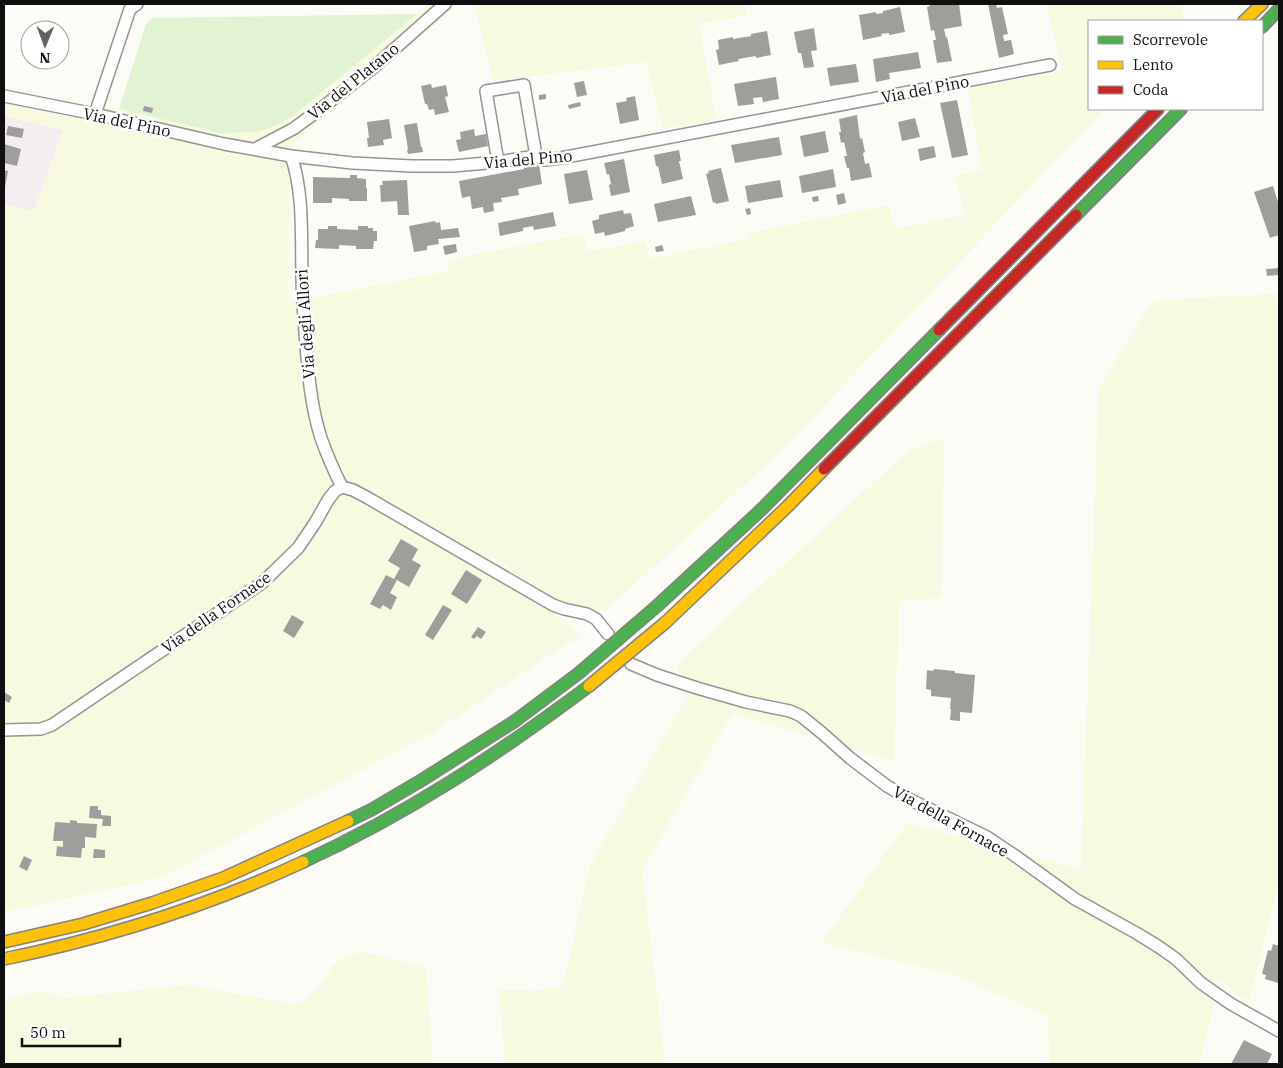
<svg xmlns="http://www.w3.org/2000/svg" width="1283" height="1068" font-family="'IBM Plex Serif',serif">
  <rect width="100%" height="100%" fill="#fcfbf5"/>
  <path fill="#f4eef1" d="M4,115L63,130L34,211L4,204Z"/>
  <path fill="#f8f9e1" d="M429,4H459L289,147L288,303L448,271L446,260L583,234L587,252L645,241L649,259L748,239V233L889,205L895,229L965,215L956,176L982,170L968,88L1062,72L1047,4H1181L1185,21H1089V109H1104L780,452L604,612L553,601L497,558L489,560L581,635L435,731L160,878L4,912V204L34,211L63,130L4,115V88L78,106L119,109L220,133L277,125L293,116Z
    M474,4H746L747,15L699,24L716,119L663,129L646,62L494,81Z
    M1276,294L1279,304V883L1249,1003L1219,980L1200,1064H1050L1048,1016L952,974L822,942L907,823L1081,869L1099,389L1147,309L1159,301L1178,299Z
    M944,439L941,598L899,601L894,761L732,713L642,870L665,1064H505L499,989L533,991L563,986L590,865L697,680L678,673V666L686,655L910,449Z
    M354,953H368L426,967L433,1064H4V1000L33,992H44L64,998L188,985L292,1004L302,1002L313,994L334,965L344,957Z"/>
  <path fill="#e1f3d3" d="M417,14L293,116L277,125L257,132L220,133L119,109L146,24L152,18Z"/>
  <path fill="#a09e9a" d="M929,4H959L962,26L944,29L946,38L947,37L952,61L937,63L933,40H936L934,30L931,31L927,7L930,6Z
    M988,4H996L997,8L1002,7L1008,34L1003,35L1004,41L1011,40L1014,54L999,58Z
    M900,7L905,32L889,35V33L881,34L882,36L863,40L859,15L876,12V14L883,13V11Z
    M814,28L817,50L811,51L814,67L804,68L801,53H798L794,32Z
    M767,31L771,55L756,58V56L738,59L739,61L719,65L716,50L719,49L718,40L733,37V39L751,36V34Z
    M918,52L921,68L889,73L890,79L876,82L873,59Z
    M856,64L859,82L830,86L827,68Z
    M776,77L779,99L763,102L762,97L753,98L754,104L738,106L734,84Z
    M584,81L587,95L577,97L574,83Z
    M431,84L432,88L446,85L448,96L445,97L449,112L435,115L434,109L429,110L427,104H425L421,86Z
    M546,94V99L539,100V95Z
    M635,96L639,120L620,124L616,103L627,101L626,98Z
    M957,100L968,155L952,158L940,103Z
    M580,102L581,106L569,109L568,105Z
    M144,106L153,108L152,113L143,111Z
    M857,115L860,139L862,138L865,152L863,153L865,164L869,163L872,177L851,181L849,168H847L844,156H847L844,142L841,143L839,132H841L839,119Z
    M915,118L920,137L902,141L898,122Z
    M389,119L392,138L383,140L384,145L368,147L367,138H369L367,122Z
    M417,123L421,147H422L423,152L408,154L407,150L408,149L404,125Z
    M8,126L24,129L22,138L6,135Z
    M474,129L475,136L486,134L488,146L459,152L456,140L461,139L460,132Z
    M825,131L829,152L804,157L800,136Z
    M779,137L782,155L735,163L731,145Z
    M4,144L21,149L17,166L4,163Z
    M934,146L936,157L920,161L918,149Z
    M679,150L681,161H679L683,179L662,184L658,166H656L654,155Z
    M624,159L630,192L611,196L609,185L611,184L609,174L607,175L604,163Z
    M539,164L542,184L518,189L519,195L501,198L502,202L493,203L494,211L484,213L483,207L472,209L470,196L462,198L459,181L524,169V167Z
    M721,168L729,201L716,204L715,202L713,203L706,174L709,173L708,171Z
    M833,169L836,187L802,193L799,176Z
    M4,170L8,171L5,187H4Z
    M587,170L593,200L569,204L564,174Z
    M350,175H357V178L366,179V188H367V201H349V199L332,198V203H313V177L350,178Z
    M407,180L409,215H398L397,201L381,202L380,185H383L382,181Z
    M780,180L783,197L748,203L745,186Z
    M1273,186L1279,205V235L1270,238L1254,192Z
    M844,193L846,203L838,205L836,195Z
    M691,196L696,215L658,222L654,204Z
    M818,196L819,201L813,202L812,197Z
    M750,208L751,214L747,215L745,209Z
    M623,210L624,214L631,213L634,226L625,229V231L605,236L604,232L595,234L592,221L599,219V215Z
    M553,212L556,226L534,230L533,226L523,228V231L500,236L498,223Z
    M435,221L436,223L440,222L441,230L458,228L460,237L438,239L439,244L427,246V250L414,252L409,226Z
    M328,226H337V229L358,230V226H368V228H373V231H377V241H374L373,249H356V246L339,245V249L315,248L316,240H318V229H328Z
    M456,244L457,252L445,255L443,246Z
    M662,245L664,251L656,252L655,247Z
    M1279,268V275L1267,276L1266,269Z
    M401,539L418,549L412,560L421,565L409,587L397,580L390,593L397,597L391,610L383,605L380,609L370,604L386,575L394,579L400,568L388,561Z
    M466,570L482,580L467,604L451,594Z
    M443,605L452,610L433,640L425,635Z
    M292,615L304,622L294,638L283,631Z
    M478,627L486,632L481,639L477,636L474,639L471,637Z
    M934,669L955,671V673L975,675L972,713L960,712V721L950,720L951,709H950L951,698L931,696V690L926,689L927,670L933,671Z
    M4,692L12,697L9,703L4,700Z
    M90,806H98V810H101V815L111,816V826H102L103,819L89,818Z
    M70,820L77,821V823L97,824L96,838L85,837V848H82L81,858L56,856L57,846L63,847V841H53L55,822L70,823Z
    M94,849L105,850V858H93Z
    M24,856L32,860L27,871L19,867Z
    M1273,944L1279,946L1278,983L1265,979L1266,975L1262,974L1268,950L1271,951Z
    M1244,1040L1272,1054L1267,1064H1231Z"/>
  <g fill="none" stroke-linecap="round" stroke-linejoin="round">
    <g stroke="#969593" stroke-width="14">
      <path id="street" d="M4,96L95,114L224,144L291,156L352,163L412,166H453L498,162L536,156L545,160L561,158L1050,65
        M95,114L130,9L137,4
        M255,149L293,129L315,113L373,68L445,4
        M291,156C304,192 301,238 302,277C302,296 304,315 305,333C308,369 310,404 321,438C327,455 334,471 342,487
        M498,162L486,91L524,85L536,156
        M631,664L657,675L697,688L746,702L790,711L801,716L822,733L850,758L887,786L909,799L987,837L1014,855L1075,899L1138,934L1159,947L1176,959L1201,983L1231,1004L1279,1031
        M4,730L41,729L52,725L262,583L298,548L315,523L328,500L335,491L342,487L353,490L368,498L553,605L564,609L587,614L596,619L608,634"/>
    </g>
    <g stroke="#838380" stroke-width="14">
      <path id="fast" d="M1262,27L1279,9
        M1076,215L1181,109
        M657,606L762,509L939,330
        M348,821L371,810L422,780L515,721L579,673
        M303,862C407,814 497,755 589,686"/>
    </g>
    <g stroke="#838380" stroke-width="14">
      <path id="slow" d="M1244,21L1262,4
        M666,622L788,506L824,469
        M4,942L83,924L152,903L223,878L348,821
        M4,959C106,938 208,906 303,862"/>
    </g>
    <g stroke="#838380" stroke-width="14">
      <path id="jam" d="M939,330L1158,109
        M824,469L1076,215"/>
    </g>
    <use href="#street" stroke="#fffefe" stroke-width="11"/>
    <use href="#fast" stroke="#4caf50" stroke-width="11"/>
    <use href="#slow" stroke="#ffc107" stroke-width="11"/>
    <use href="#jam" stroke="#c62828" stroke-width="11"/>
    <g stroke="#838380" stroke-width="14" stroke-linecap="butt">
      <path id="fast-bridge" d="M579,673L657,606"/>
    </g>
    <g stroke="#838380" stroke-width="14" stroke-linecap="butt">
      <path id="slow-bridge" d="M589,686L666,622"/>
    </g>
    <use href="#fast-bridge" stroke="#4caf50" stroke-width="11"/>
    <use href="#slow-bridge" stroke="#ffc107" stroke-width="11"/>
  </g>
  <g text-anchor="middle" dominant-baseline="central" stroke-width="5" stroke-linejoin="round" paint-order="stroke">
    <g font-size="16" fill="#0f0f0f" stroke="#fff">
      <text transform="translate(353 81) rotate(-39)">Via del Platano</text>
      <text transform="translate(925 89) rotate(-11)">Via del Pino</text>
      <text transform="translate(127 122) rotate(12)">Via del Pino</text>
      <text transform="translate(528 159) rotate(-5)">Via del Pino</text>
      <text transform="translate(305 324) rotate(-94)">Via degli Allori</text>
      <text transform="translate(216 612) rotate(-35)">Via della Fornace</text>
      <text transform="translate(951 821) rotate(29)">Via della Fornace</text>
    </g>
  </g>
  <rect width="1283" height="1068" fill="none" stroke="#0f0f0f" stroke-width="10"/>
  <rect x="1088" y="20" width="175" height="90" fill="#ffffff" stroke="#9f9f9f"/>
  <rect x="1098" y="36" width="25" height="8" fill="#4caf50" stroke="#9f9f9f"/>
  <text x="1133" y="45" font-size="15" fill="#0f0f0f">Scorrevole</text>
  <rect x="1098" y="61" width="25" height="8" fill="#ffc107" stroke="#9f9f9f"/>
  <text x="1133" y="70" font-size="15" fill="#0f0f0f">Lento</text>
  <rect x="1098" y="86" width="25" height="8" fill="#c62828" stroke="#9f9f9f"/>
  <text x="1133" y="95" font-size="15" fill="#0f0f0f">Coda</text>
  <g transform="translate(45 45) rotate(181)"><circle r="24" fill="#ffffff" stroke="#9f9f9f"/>
  <path d="M0-4L9 19L0 12L-9 19Z" fill="#626260"/>
  <text y="-8" font-size="14" font-weight="bold" text-anchor="middle" fill="#0f0f0f">N</text>
  </g>
  <path d="M22 1038v8h98v-8" fill="none" stroke="#0f0f0f" stroke-width="2.5"/>
  <text x="30" y="1038" font-size="15" fill="#0f0f0f" stroke="#ffffff" stroke-width="4" paint-order="stroke">50 m</text>
</svg>
